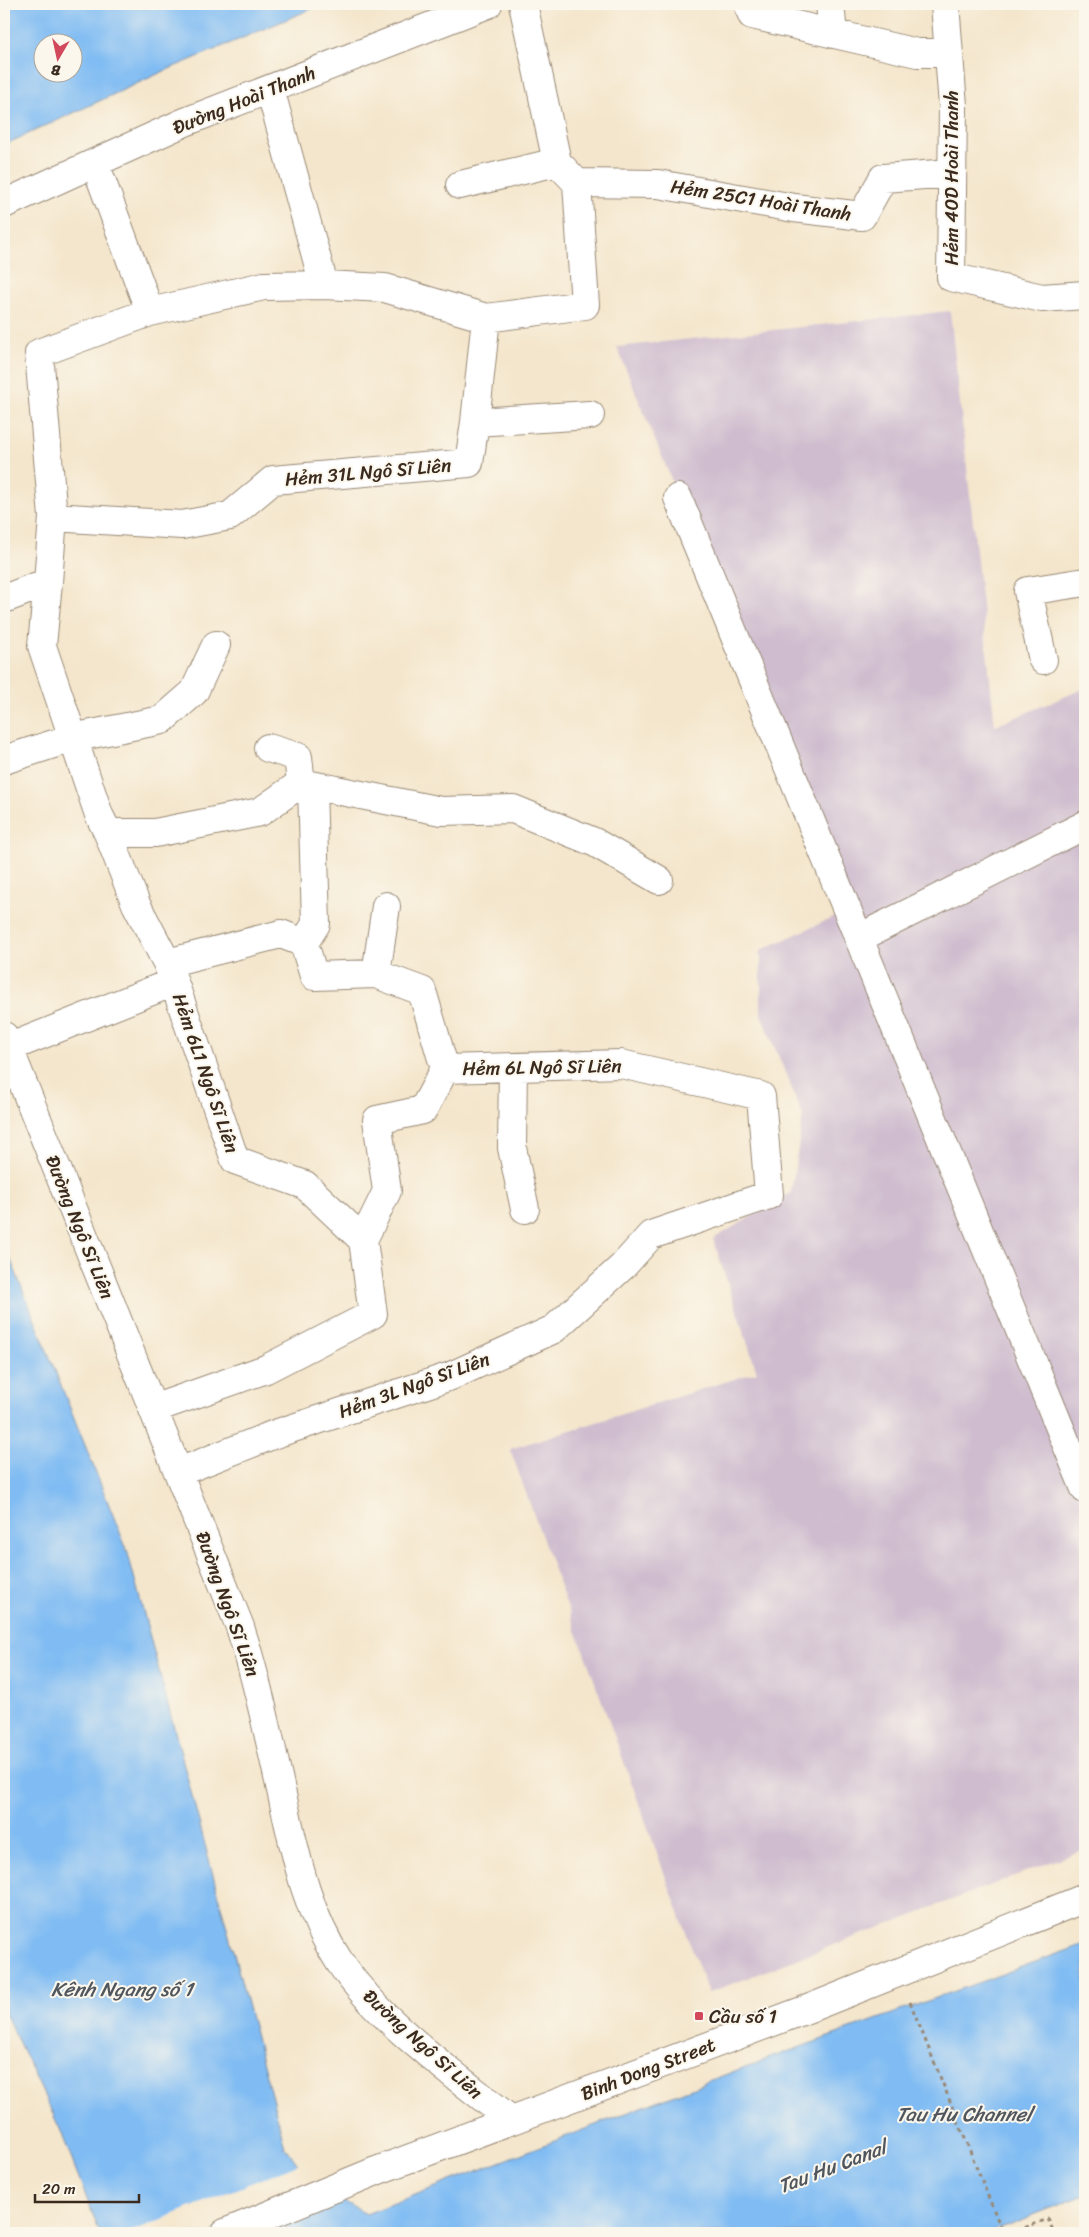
<svg xmlns="http://www.w3.org/2000/svg" width="1089" height="2237" font-family="Sriracha,sans-serif">
  <rect width="100%" height="100%" fill="#fbf7ec"/>
  <filter id="ink" filterUnits="userSpaceOnUse"><feTurbulence type="fractalNoise" baseFrequency=".02" numOctaves="2"/><feDisplacementMap in="SourceGraphic" scale="10" xChannelSelector="R" yChannelSelector="G"/><feConvolveMatrix kernelMatrix="1 2 1 2 8 2 1 2 1" color-interpolation-filters="sRGB"/></filter>
  <filter id="wash" filterUnits="userSpaceOnUse"><feTurbulence type="fractalNoise" baseFrequency=".0096" numOctaves="4" result="noise"/><feDisplacementMap in="SourceGraphic" scale="20" xChannelSelector="R" yChannelSelector="G"/><feGaussianBlur stdDeviation="1.12" result="paint"/><feColorMatrix in="noise" values="0 0 0 0 0 0 0 0 0 0 0 0 0 0 0 0 0 1.4 0 .05"/><feComposite in="paint" operator="in"/></filter>
  <g filter="url(#wash)">
    <rect width="100%" height="100%" fill="#f4e6cc"/>
    <path fill="#cfbdcf" d="M950,311L995,726L1085,688V1849L708,1993L510,1449L757,1372L713,1239L791,1193L803,1116L761,1014V950L848,911L617,347Z"/>
    <path fill="#80bcf3" stroke="#5e7388" fill-rule="evenodd" d="M4,4H323L162,72L4,145ZM42,42H72V72H42Z
      M4,1243L127,1550L285,2147L312,2183L366,2214L740,2069L1085,1944V2195L987,2233H100L60,2129L4,2011Z"/>
    <path fill="#f4e6cc" d="M300,2163L314,2181L347,2200L267,2233H128Z"/>
  </g>
  <g filter="url(#ink)">
    <g fill="none" stroke-linecap="round" stroke-linejoin="round">
      <g stroke="#988875" stroke-width="30">
        <path id="minor" d="M748,4L752,15L917,53H948
          M830,4L833,34
          M945,4L953,106L951,277L1042,298L1085,295
          M270,89L324,285L385,288L486,318L585,305L577,183L557,162L523,4
          M95,163L150,312L264,286L324,285
          M577,183L658,184L794,208L862,216L883,178L952,173
          M460,185L557,162
          M4,204L185,122L488,4
          M486,318L475,422L590,415
          M678,498L1085,1489
          M53,517L39,353L150,312
          M48,582L42,646L99,815L108,833
          M4,599L48,582L53,517L182,525L230,516L273,480L469,463L475,422
          M1043,660L1028,591L1085,582
          M268,748L298,757L301,783
          M4,760L72,738L162,720L194,692L216,645
          M859,938L1085,825
          M304,943L316,924L312,786
          M167,963L136,904L108,833H155L260,812L301,783L441,811L513,809L594,842L659,880
          M376,974L386,906
          M174,982L235,1160L305,1185L363,1240
          M4,1036L240,1627C259,1686 271,1747 285,1808C297,1861 308,1914 339,1961C380,2023 453,2073 511,2120
          M8,1048L174,982L167,963L281,934L304,943L314,976L376,974L422,991L445,1069
          M513,1067L512,1148L525,1209
          M153,1409L266,1369L373,1314L363,1240L387,1191L377,1120L423,1110L445,1069L621,1064L761,1096L769,1195L651,1235L623,1266L554,1329L451,1376L275,1434L179,1472
          M225,2233L376,2171L810,2008L1085,1898"/>
      </g>
      <path stroke="#988875" stroke-width="3" stroke-dasharray="4 4" stroke-linecap="butt" d="M910,2002L1003,2233
        M1010,2233L1048,2219L1054,2233"/>
      <use href="#minor" stroke="#fff" stroke-width="28"/>
    </g>
  </g>
  <rect fill="#d1495b" stroke="#fbf7ec" stroke-width="2" x="694" y="2011" width="10" height="10" rx="2.5"/>
  <g text-anchor="middle" dominant-baseline="central" stroke-width="4" stroke-linejoin="round" paint-order="stroke">
    <g font-size="19" fill="#3b2a1e" stroke="#fbf7ec">
      <text transform="translate(244 100) rotate(-22)">Đường Hoài Thanh</text>
      <text transform="translate(951 178) rotate(-90)">Hẻm 40D Hoài Thanh</text>
      <text transform="translate(761 200) rotate(9)">Hẻm 25C1 Hoài Thanh</text>
      <text transform="translate(368 472) rotate(-5)">Hẻm 31L Ngô Sĩ Liên</text>
      <text transform="translate(542 1067) rotate(-1)">Hẻm 6L Ngô Sĩ Liên</text>
      <text transform="translate(206 1073) rotate(71)">Hẻm 6L1 Ngô Sĩ Liên</text>
      <text transform="translate(80 1227) rotate(68)">Đường Ngô Sĩ Liên</text>
      <text transform="translate(414 1385) rotate(-20)">Hẻm 3L Ngô Sĩ Liên</text>
      <text transform="translate(228 1604) rotate(70)">Đường Ngô Sĩ Liên</text>
      <text transform="translate(423 2044) rotate(42)">Đường Ngô Sĩ Liên</text>
      <text transform="translate(648 2069) rotate(-21)">Binh Dong Street</text>
    </g>
    <g font-size="19" fill="#3b2a1e" stroke="#fbf7ec" text-anchor="start">
      <text x="709" y="2016">Cầu số 1</text>
    </g>
    <g font-size="20" font-style="italic" fill="#50565e" stroke="#fbf7ec">
      <text x="122" y="1989">Kênh Ngang số 1</text>
      <text x="964" y="2114">Tau Hu Channel</text>
      <text transform="translate(832 2167) rotate(-21)">Tau Hu Canal</text>
    </g>
  </g>
  <rect width="1089" height="2237" fill="none" stroke="#fbf7ec" stroke-width="20"/>
  <g transform="translate(58 58) rotate(189)"><circle r="24" fill="#fbf7ec" stroke="#aea59a"/>
  <path d="M0-4L9 19L0 12L-9 19Z" fill="#d1495b"/>
  <text y="-8" font-size="14" font-weight="bold" text-anchor="middle" fill="#3b2a1e">B</text>
  </g>
  <path d="M35 2194v8h104v-8" fill="none" stroke="#3b2a1e" stroke-width="2.5"/>
  <text x="42" y="2194" font-size="15" fill="#3b2a1e" stroke="#fbf7ec" stroke-width="4" paint-order="stroke">20 m</text>
</svg>
